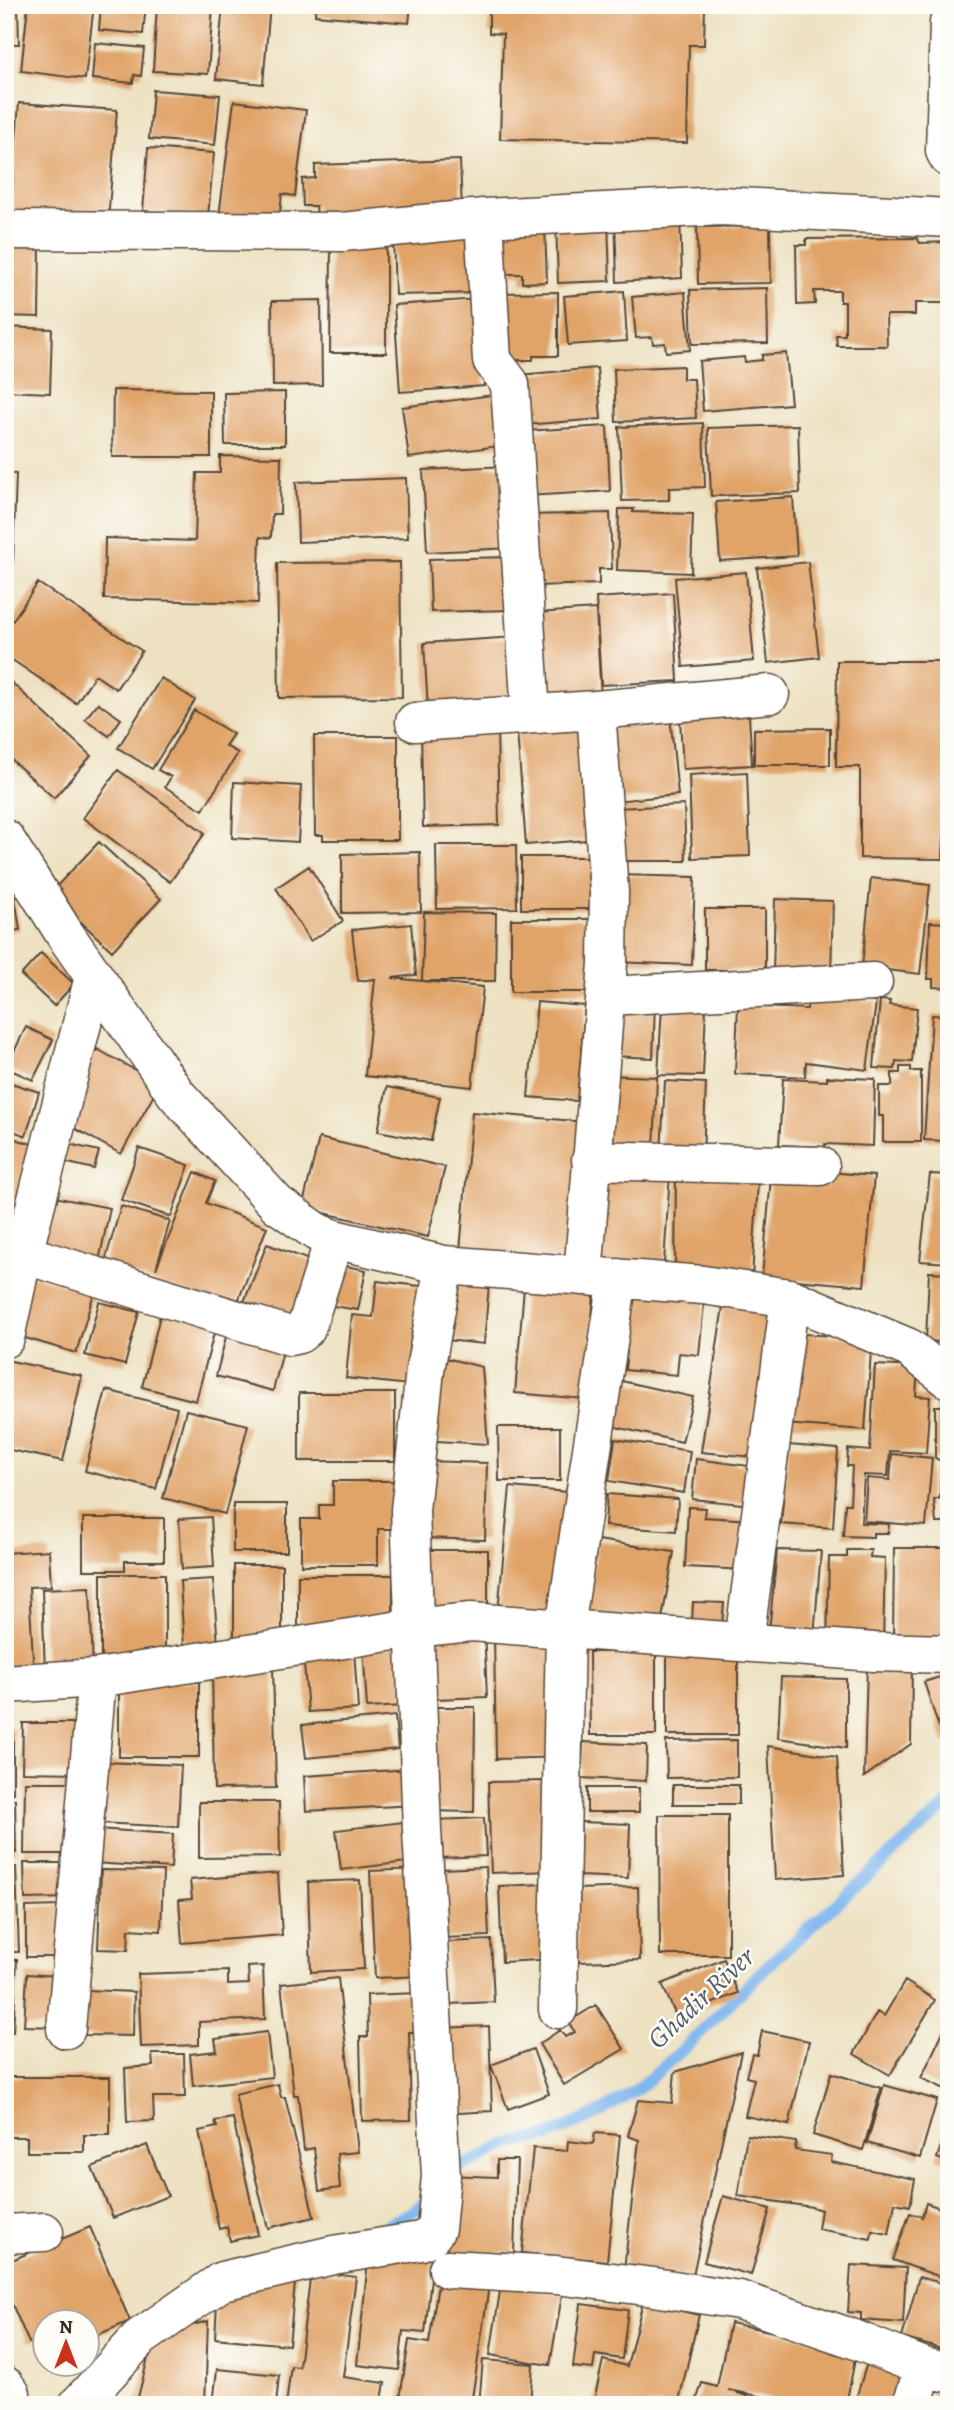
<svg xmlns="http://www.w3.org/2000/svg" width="954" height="2410" font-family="Alegreya,serif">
  <rect width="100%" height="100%" fill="#fdfcf7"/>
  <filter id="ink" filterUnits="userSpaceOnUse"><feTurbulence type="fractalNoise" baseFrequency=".0143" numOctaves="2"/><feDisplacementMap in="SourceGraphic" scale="14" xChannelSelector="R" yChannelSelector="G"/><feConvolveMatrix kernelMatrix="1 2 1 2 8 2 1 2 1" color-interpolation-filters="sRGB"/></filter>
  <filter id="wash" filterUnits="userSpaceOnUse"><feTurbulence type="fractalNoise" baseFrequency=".00686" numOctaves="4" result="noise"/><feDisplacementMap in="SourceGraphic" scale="28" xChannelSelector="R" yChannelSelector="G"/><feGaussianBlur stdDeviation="1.57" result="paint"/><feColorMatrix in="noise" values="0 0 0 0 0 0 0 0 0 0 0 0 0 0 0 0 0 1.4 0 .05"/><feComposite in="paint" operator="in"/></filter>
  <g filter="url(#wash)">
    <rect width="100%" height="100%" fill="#ede1c1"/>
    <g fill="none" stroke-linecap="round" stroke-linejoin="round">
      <path stroke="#7eb6ee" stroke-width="12" d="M450,2169L475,2161L505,2145L548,2136L597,2114L638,2089L687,2046L768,1965L949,1803
        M371,2233L410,2213L430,2198"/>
    </g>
    <g id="blocks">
      <path fill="#e0a368" d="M5,5H18L19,44H5Z
        M28,5H94L85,79L21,71Z
        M101,5H146L143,34L99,30Z
        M157,5H213L208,74L153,71Z
        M223,5H270L263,84L216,79Z
        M316,5H411L409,23L315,15Z
        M489,5H705L704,45H689L687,143L500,139L503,34L489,33Z
        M95,43L144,48L141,76L134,75L133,83L92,79Z
        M153,90L220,95L215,145L149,139Z
        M234,101L306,110L295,196L282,194L279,223L219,216Z
        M19,103L117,110L108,221L10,213Z
        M148,148L214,153L208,216L143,211Z
        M460,160L462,211L317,216L316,206H303L302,179L315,178V165Z
        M680,213L682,278L617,282L615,215Z
        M608,220L610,281L558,283L556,221Z
        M545,225L547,282L522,283V274H494L492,227Z
        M770,226L771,283L698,284L697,227Z
        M475,233L480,293L395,295L393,235Z
        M917,238L920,243L949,242V303H915V315H886L887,346H837L836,335H845V302H840V291H814L815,304L797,305L796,245H806V239Z
        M5,245H40L39,317L5,316Z
        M331,246H386V353H330Z
        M767,288L768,343L692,344L690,290Z
        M624,291L627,341L568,345L564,296Z
        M558,292V356H533V360H510L509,321H503L502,293Z
        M685,292L690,350L666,352L665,343L653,344L652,337L636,338L632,297Z
        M478,299L484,386L400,392L394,305Z
        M321,300L322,385L273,386L272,301Z
        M5,327L52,329L50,393L5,391Z
        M786,353L791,404L703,411L699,361L744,357L745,362L762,360V355Z
        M683,366V379H694L696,418L616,422L614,369Z
        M597,368L601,419L523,425L519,375Z
        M113,390L211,391V457H112Z
        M285,392V445H225L224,393Z
        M500,394L507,445L409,458L402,407Z
        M703,423L705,487L669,488V500L622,501L619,427Z
        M798,425L800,493L711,496L708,428Z
        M607,426L610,491L527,496L524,431Z
        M220,456L281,457L280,514H272L271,538L260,537L258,603L104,599L105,538L195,541L197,473H220Z
        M508,466L512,548L427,552L423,470Z
        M5,473L16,474L13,562H5Z
        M406,478L408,538L298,542L296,482Z
        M793,497L797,556L720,561L716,502Z
        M619,509H634L633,512L693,514L691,573L617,570Z
        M610,513L612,569H599V584L533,586L530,515Z
        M509,557L511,610L431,612L429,559Z
        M400,562L402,697L279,698L277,563Z
        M808,562L819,657L768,663L757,568Z
        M746,572L754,661L683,667L675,578Z
        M38,583L142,651L116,689L95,675L76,703L5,655V632Z
        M673,593L678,681L601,685L596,598Z
        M596,609L601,700L542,704L537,613Z
        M516,637L520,703L428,709L424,643Z
        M837,661H949V840L944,839L943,859L860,858V767H836Z
        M161,678L195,700L152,769L118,748Z
        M11,682L91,756L54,798L5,754V689Z
        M98,703L121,719L109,736L85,719Z
        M194,710L233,734L225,746L238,753L203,810L165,787L171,777L158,770Z
        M670,715L678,795L614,801L607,721Z
        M749,715L752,765L683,769L680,719Z
        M589,725L598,839L526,845L517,731Z
        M497,727L499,825L423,827L421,729Z
        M830,728V765H754V729Z
        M314,736H398V840H323V835H315Z
        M118,770L205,833L170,882L83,818Z
        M747,772L750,856L692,858L689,775Z
        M234,782L301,786L298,842L232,838Z
        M684,805L686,861H619L615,808Z
        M99,842L161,899L112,951L50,893Z
        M436,845H516L517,908L437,909Z
        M420,852L421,912L342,913V854Z
        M521,857H600L601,909H521Z
        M9,858L20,930L5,932V859Z
        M309,866L343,921L310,941L276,888Z
        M617,875L695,877L692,965L614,962Z
        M871,878L930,885L920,974L862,967Z
        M775,899L833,901L831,975L773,974Z
        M705,909H765V970H705Z
        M424,912L496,913L495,981H422Z
        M511,919H599V992H511Z
        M930,922L949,923V988L933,987V979H928Z
        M411,924L416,975L392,978L483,987L472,1087L365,1076L375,979L358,981L352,930Z
        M41,953L74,984L54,1006L21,975Z
        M809,994L876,1002L867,1070L806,1062L805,1077L735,1074L738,1006L807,1009Z
        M880,1000L890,1001L889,1005L917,1008L912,1062L896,1061L895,1069L874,1068Z
        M537,1002L585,1006L577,1101L528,1097Z
        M616,1002L655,1004L653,1058L614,1056Z
        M662,1006L706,1008L703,1076L658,1075Z
        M932,1015L949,1016V1150H943L944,1141L924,1140Z
        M26,1027L53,1040L33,1080L6,1068Z
        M97,1049L160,1084L121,1154L58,1119Z
        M900,1067H911V1071H921V1142H883V1116H879V1086H892V1073H900Z
        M603,1075L657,1077L654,1151L600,1148Z
        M827,1077L875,1079L873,1146L825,1144V1147L779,1145L783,1079L827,1081Z
        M5,1081L39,1092L26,1136L5,1128Z
        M665,1081L706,1083L703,1156L661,1153Z
        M387,1087L440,1097L431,1141L378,1131Z
        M472,1112L585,1122L573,1261L460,1251Z
        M5,1136L32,1144L20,1227L5,1224Z
        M319,1138L445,1167L428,1237L302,1208Z
        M60,1142L99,1151L94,1169L56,1160Z
        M139,1148L189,1165L171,1217L121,1200Z
        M772,1167L874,1176L864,1286L762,1277Z
        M598,1169L670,1173L663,1278L591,1273Z
        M195,1172L215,1181L206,1203L267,1227L235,1309L104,1265L121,1206L170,1221L156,1269Z
        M930,1174L949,1175V1263L920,1261Z
        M676,1175L758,1182L752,1278L675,1269Z
        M49,1196L110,1208L99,1261L39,1249Z
        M267,1244L317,1263L293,1326L242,1307Z
        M335,1264L366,1270L358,1310L327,1305Z
        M452,1268L490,1272L484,1344L446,1340Z
        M929,1272L949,1273V1359H941V1342L926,1341Z
        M30,1275L94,1293L76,1353L12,1334Z
        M525,1276L595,1283L585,1399L515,1393Z
        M377,1281L428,1287L418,1386L346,1378L352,1315L373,1317Z
        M633,1286L705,1293L699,1355L679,1353L677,1375L625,1370Z
        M99,1302L139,1312L125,1365L85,1355Z
        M163,1304L218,1318L196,1401L142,1387Z
        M723,1306L779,1311L764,1458L701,1452Z
        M227,1333L284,1347L273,1391L216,1376Z
        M791,1333L872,1339L865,1430L784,1424Z
        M434,1355L482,1367L488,1444L420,1440Z
        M6,1360L82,1376L63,1461L5,1449Z
        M875,1365L918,1367L916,1396L930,1397L926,1453L890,1451L888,1476L864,1475L861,1523L889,1524L888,1533H873V1537L843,1536L845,1504H850L852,1466H847L848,1449L870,1451Z
        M617,1380L693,1397L682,1442L607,1425Z
        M106,1390L177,1408L156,1489L85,1471Z
        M299,1393H395V1461H299Z
        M935,1406H949V1523H936L934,1500L940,1498L941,1461L935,1458Z
        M186,1410L248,1425L225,1514L163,1498Z
        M498,1427H560V1481H499Z
        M615,1439L690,1451L684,1493L609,1481Z
        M788,1445L838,1449L833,1528L781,1524Z
        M892,1454L932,1458L926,1526L864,1521L867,1478L890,1480Z
        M696,1459L757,1467L752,1505L692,1499Z
        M424,1461L487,1463L485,1540L422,1538Z
        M333,1481H393V1529H378V1565H301V1519H319V1505H333Z
        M510,1487L578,1493L565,1617L498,1611Z
        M607,1494L678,1499L676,1531L605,1526Z
        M233,1504H287V1552H233Z
        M688,1507L705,1508L704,1517L751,1520L748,1570L685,1567Z
        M211,1517L214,1567L182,1569L179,1519Z
        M83,1518H164V1561H125V1570H83Z
        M598,1540L674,1552L660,1630L585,1618Z
        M894,1548H947L949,1644L893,1640Z
        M49,1550L51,1586L29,1587L34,1676L5,1678V1553Z
        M420,1550H488V1609H420Z
        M777,1550L821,1551L814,1636L769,1632Z
        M847,1550H871L870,1557L885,1558L883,1646L827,1644L829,1557H847Z
        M234,1565H282V1641H234Z
        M101,1574H165V1665H101Z
        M298,1575H393V1627H298Z
        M213,1579L218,1646L184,1647L180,1581Z
        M90,1587L93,1671L45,1673L42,1589Z
        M693,1602L724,1603L722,1625L692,1624Z
        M484,1628L487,1697L435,1699L432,1630Z
        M559,1634L562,1757L496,1759L494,1635Z
        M402,1644L405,1706L367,1708L363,1646Z
        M738,1647V1735H667V1648Z
        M354,1649L358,1709L308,1712L303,1652Z
        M589,1652H656V1735H590Z
        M867,1663L912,1664L911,1744L864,1777Z
        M273,1667L276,1788L214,1789L212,1668Z
        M949,1674V1741L944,1743L924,1682Z
        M781,1677L846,1679V1748L778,1738Z
        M119,1682H199V1757H119Z
        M429,1707H475L474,1812L428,1811Z
        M395,1716L398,1749L306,1758L302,1725Z
        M23,1723H80V1773L22,1772Z
        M5,1728H13V1793H5Z
        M737,1740V1777L667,1778L666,1741Z
        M583,1742L647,1745L646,1781L581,1778Z
        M768,1746L837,1757L844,1875L775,1880Z
        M102,1762L181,1765L178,1827L99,1823Z
        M411,1769L414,1805L306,1811L304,1776Z
        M548,1781L551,1871L491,1873L488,1782Z
        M25,1782H72V1854H24Z
        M673,1785H739V1804H673Z
        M587,1788H639V1812H587Z
        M5,1799H15L16,1853H5Z
        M199,1802H279L280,1857L199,1858Z
        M659,1815H728V1955H660Z
        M484,1818L486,1856L439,1858L437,1820Z
        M403,1822L408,1862L341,1870L336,1830Z
        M581,1822L630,1824L628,1878L579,1876Z
        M96,1829L173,1834L171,1868L93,1863Z
        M24,1863H69L70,1898L25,1899Z
        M5,1867H16L19,1952H5Z
        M486,1867L489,1936L444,1938L441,1869Z
        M420,1869L424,1976L375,1978L370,1871Z
        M101,1870L163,1871L161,1931L129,1929L128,1950L98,1949Z
        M278,1873L282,1935L182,1943L179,1900L192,1899L190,1880Z
        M360,1880L364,1969L311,1972L308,1882Z
        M544,1884L557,1959L502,1962L499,1886Z
        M638,1887L640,1960L578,1962L576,1889Z
        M62,1906L63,1957H26V1907Z
        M491,1940L494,2002L449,2004L446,1942Z
        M5,1959L17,1960L13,2032L5,2031Z
        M724,1959L738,1993L677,2018L662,1984Z
        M263,1966L265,2019L199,2022V2045L141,2047L138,1974L228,1971V1985L249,1984L248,1967Z
        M27,1974L57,1976L54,2027L24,2026Z
        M338,1978L358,2152L337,2154L340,2188L319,2191L314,2148L304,2150L298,2095H294L281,1984Z
        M905,1981L935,2000L890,2075L854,2054L877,2012L884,2016Z
        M87,1990L134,1992L133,2036L85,2035Z
        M418,1993L419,2032H409L411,2120L362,2121L360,2037H368L367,1995Z
        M596,2005L624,2049L564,2085L539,2044L560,2030L565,2037L575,2032L568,2022Z
        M949,2019V2091L921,2078Z
        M489,2026L492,2111L442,2114L438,2028Z
        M762,2031L809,2041L789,2125L745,2116L754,2079L746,2077L752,2054L757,2055Z
        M267,2032L272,2077L193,2086L190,2054L217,2051L215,2039Z
        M533,2049L549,2094L508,2109L491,2065Z
        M741,2052L693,2275L624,2270L639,2140L628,2136L638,2100L672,2103L675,2072Z
        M152,2054H184L185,2097H153L154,2121L127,2122L125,2068L153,2066Z
        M831,2073L881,2088L863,2150L813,2135Z
        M5,2077H110V2135H84V2152H27V2137H5Z
        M278,2084L281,2097H285L314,2217L268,2228L235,2094Z
        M884,2085L937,2100L920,2158L867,2143Z
        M233,2118L258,2235L230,2241L227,2227L219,2229L199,2131L217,2127L215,2121Z
        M948,2125H949V2162L937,2158Z
        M595,2133L620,2135L607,2261L522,2253L533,2148L567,2151L568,2141L593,2144Z
        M747,2135L796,2142L795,2150L832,2155L831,2162L915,2179L910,2206L895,2203L889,2234L872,2231L871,2239L818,2229L821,2210L812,2207L738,2196Z
        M147,2145L168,2196L113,2218L92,2167Z
        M497,2160H517L514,2253L446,2251L448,2175L497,2177Z
        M723,2196L770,2209L751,2275L704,2262Z
        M926,2203L949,2211V2280L893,2260L910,2213L922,2217Z
        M90,2227L130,2321L88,2339V2322H46V2336L29,2343L5,2288V2263Z
        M369,2252L433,2259L425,2333L403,2331L399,2370L357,2365Z
        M851,2265L906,2268L903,2323L861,2320V2313L848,2312Z
        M311,2271L356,2277L343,2377L385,2383L381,2405H286L291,2366L299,2367Z
        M296,2273L289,2345L215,2338L218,2286Z
        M919,2277L949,2285V2351L902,2338Z
        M439,2278L489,2286L471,2405H399L409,2340L429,2343Z
        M501,2285L562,2295L550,2365L490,2355Z
        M643,2302L699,2315L678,2405H593L603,2360L627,2366Z
        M581,2304L628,2310L622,2359L595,2355L593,2369L573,2367Z
        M208,2321L205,2405H136L154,2335Z
        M730,2323L857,2349L846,2405H787L788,2402L728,2390L747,2396L744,2405H695L702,2383L717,2387Z
        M870,2353L909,2365L896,2405H854Z
        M483,2360L533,2364L530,2405L507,2403V2405H479Z
        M217,2369L279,2375L276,2405H213Z
        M939,2375L949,2378V2405H929Z"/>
    </g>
  </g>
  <g filter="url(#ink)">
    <use href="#blocks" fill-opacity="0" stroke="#564536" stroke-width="2"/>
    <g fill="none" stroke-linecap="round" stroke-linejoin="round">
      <g stroke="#564536" stroke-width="41">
        <path id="minor" d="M949,23L945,151L949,158
          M484,218L492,360L510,384L531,714
          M5,230L342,232L484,218L721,206L949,218
          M596,710L770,694
          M415,722L596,710L609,892L608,963L583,1276
          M5,839L66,936L177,1095L277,1204L317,1232L334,1239L444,1265L703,1285L790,1298L909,1348L949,1379
          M607,996L873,982
          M591,1160L820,1166
          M23,1254L290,1336L299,1334L306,1328L334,1239
          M5,1338L23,1254L94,977
          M744,1641L790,1298
          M5,1684L97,1678L413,1628L471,1622L874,1652L949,1654
          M558,2009L565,1628L618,1278
          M66,2029L97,1678
          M5,2234L44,2232
          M448,2269L556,2275L654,2287L739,2300L851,2338L924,2367L949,2373
          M5,2386L11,2394
          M78,2405L141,2337L222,2281L333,2255L421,2241L432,2235L436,2229L441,2176L422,1830L410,1510L425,1370L444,1265
          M912,2405L924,2367"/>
      </g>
      <use href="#minor" stroke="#fff" stroke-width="38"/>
    </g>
  </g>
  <g text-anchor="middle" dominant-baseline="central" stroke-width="5" stroke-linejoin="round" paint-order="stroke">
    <g font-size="28" font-style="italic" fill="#525b67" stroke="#fdfcf7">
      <text transform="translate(701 1998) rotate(-43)">Ghadir River</text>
    </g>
  </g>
  <rect width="954" height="2410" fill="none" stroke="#fdfcf7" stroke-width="28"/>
  <g transform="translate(66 2343)"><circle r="33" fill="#fdfcf7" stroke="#afa8a0" stroke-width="2"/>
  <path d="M0-5L12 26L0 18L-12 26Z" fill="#c8321e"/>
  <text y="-10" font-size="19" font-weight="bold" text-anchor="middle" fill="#3b2a1e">N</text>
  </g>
</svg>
